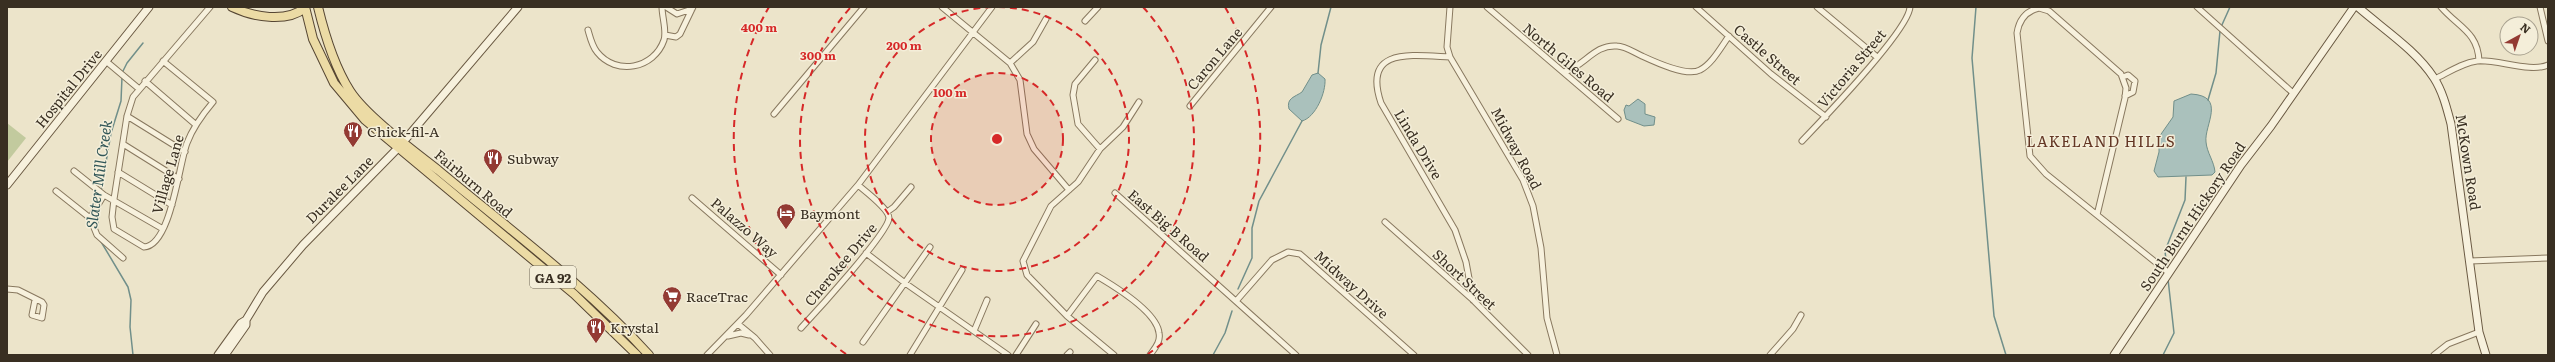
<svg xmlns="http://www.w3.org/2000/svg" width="2555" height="362" font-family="Literata,serif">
  <rect width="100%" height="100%" fill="#ece4ca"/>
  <path fill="#c2ca9e" d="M7,123L26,138L7,162Z"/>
  <path fill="#aac1bc" stroke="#718f8a" d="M1318,73L1325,79C1326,92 1316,117 1302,121L1289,109C1286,98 1295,97 1302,92L1312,75Z
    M2191,94C2227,96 2204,125 2206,142C2207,153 2214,161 2215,172L2212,175L2158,177L2154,171L2159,152V137L2173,117L2174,101Z
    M1638,99L1645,104V114L1655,117L1654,125L1644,126L1626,119L1624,110L1626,105L1629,106Z"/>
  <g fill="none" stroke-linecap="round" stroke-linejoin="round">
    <path stroke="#718f8a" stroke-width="1.5" d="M1976,7L1972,58L1994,316L2006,355
      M2221,27L2230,7
      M122,73L127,63L143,43
      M1318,73L1321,45L1331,7
      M2208,100L2216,73L2220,31
      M101,191L111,133L121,101L122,77
      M97,231L100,205
      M100,240L128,287L131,300L130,327L133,355
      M2167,269L2165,251L2185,200L2186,177
      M1238,289L1252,258V228L1259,201L1302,121
      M1213,355L1225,333L1232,311
      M2163,355L2174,333L2168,279"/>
    <g stroke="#88785f" stroke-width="7">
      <path id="street" d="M666,7L677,14L692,9
        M942,7L1010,63L1020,80L1027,134L1034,149L1069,190
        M1450,7L1447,47L1450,57L1523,180L1533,206L1541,248L1547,318L1557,355
        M1487,7L1618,119
        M1696,7L1771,74L1826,117
        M1817,7L1877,57
        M2197,7L2293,93
        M2441,7C2458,27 2478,32 2479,61
        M2540,7L2548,41
        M2039,8L2049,11L2121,74L2126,88L2125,98L2097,215L2046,174L2030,156L2017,33C2019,20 2026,11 2039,8Z
        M1085,21L1098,7
        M588,30C590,37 592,46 597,52C616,76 654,69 664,40C667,31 662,17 662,7
        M665,35L676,37L680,34L693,7
        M1450,57C1411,55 1362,47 1381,103L1455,230L1466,262L1473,300
        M1095,60L1075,84L1073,95L1078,124L1100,149
        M163,61L213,102C202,115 193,127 187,143C179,163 171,246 144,247L114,229L112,217L114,199L127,116L133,97L210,7
        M107,62L138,88
        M1010,63L1033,42L1046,19
        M1564,72C1584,67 1594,44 1617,46C1625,46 1635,53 1642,56C1655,62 1687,77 1700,70C1712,64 1721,47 1729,36
        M2123,77L2128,75L2135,81L2133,92L2125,96
        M2435,79C2449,72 2462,63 2477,61C2497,59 2530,73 2548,65
        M145,81L195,124
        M1190,106L1271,7
        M774,114L864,7
        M127,116L185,152
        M1802,141C1822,120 1909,30 1910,7
        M123,144L179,179
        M74,171L104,195L163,229
        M118,172L172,205
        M56,191L90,218L97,235L123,258
        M1115,193L1296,355
        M692,198L781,275
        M887,212L894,207L911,187
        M2097,215L2169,273
        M90,218L104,195
        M1385,222L1473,300L1528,355
        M866,253L905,283L1008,355
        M2470,261L2548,258
        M7,289L18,290L42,302L44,305L42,318L32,315L35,300
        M1237,300L1272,260L1288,252L1300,254L1414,355
        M1067,316L1097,276C1114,286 1157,312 1159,333C1161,342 1154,349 1150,355
        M738,324L755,338L770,355
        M801,328C816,312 888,233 889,218C889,209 865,191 858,185
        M974,331L987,300
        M728,336L741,333L749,335
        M863,342L930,247
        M707,355L746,315L858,185L992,7
        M910,355L962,270
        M1016,355L1036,324
        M1067,355L1070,352
        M1114,355L1067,316L1027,275L1023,261L1051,206L1078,182L1100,149L1123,127L1139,102
        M1770,355L1793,329L1801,315
        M2434,355L2448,344L2479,332"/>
    </g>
    <g stroke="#6a5942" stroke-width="9">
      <path id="secondary" d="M2358,7C2383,29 2416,50 2434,78C2443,92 2447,109 2451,124L2479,332L2486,355
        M7,185L149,7
        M218,355L241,323L246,320
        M225,355L246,325V320L263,292L303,245L398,148L518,7
        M2114,355L2241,165L2271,126L2354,7"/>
    </g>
    <g stroke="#564633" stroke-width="10">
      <path id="primary" d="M232,7C253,17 286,23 305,8
        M305,7L313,39L334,83L365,120L574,294L637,355
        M318,7C325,36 334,66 350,91C366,116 414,151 438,170C510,230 586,286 649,355"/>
    </g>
    <use href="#street" stroke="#f7f1dd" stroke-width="5"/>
    <use href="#secondary" stroke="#f7f1dd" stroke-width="7"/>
    <use href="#primary" stroke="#ecdba5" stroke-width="8"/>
  </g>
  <circle cx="997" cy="139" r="66" fill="#d62828" fill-opacity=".12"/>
  <g fill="none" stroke="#d62828" stroke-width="2" stroke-dasharray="7 5">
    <circle cx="997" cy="139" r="66"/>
    <path d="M998 7A132 132 0 1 1 996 7"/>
    <path d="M1143 7A197 197 0 1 1 851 7"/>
    <path d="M846 354A263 263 0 0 1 769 7M1225 7A263 263 0 0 1 1148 354"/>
  </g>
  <defs>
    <g id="restaurant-pin" transform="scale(1)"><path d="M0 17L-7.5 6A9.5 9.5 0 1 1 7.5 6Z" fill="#933a33" stroke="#f4eed9"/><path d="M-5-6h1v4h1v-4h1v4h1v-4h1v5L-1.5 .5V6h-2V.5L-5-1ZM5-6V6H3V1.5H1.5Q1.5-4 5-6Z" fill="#fff"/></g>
    <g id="hotel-pin" transform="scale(1)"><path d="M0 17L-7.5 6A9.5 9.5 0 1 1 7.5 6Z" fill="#933a33" stroke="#f4eed9"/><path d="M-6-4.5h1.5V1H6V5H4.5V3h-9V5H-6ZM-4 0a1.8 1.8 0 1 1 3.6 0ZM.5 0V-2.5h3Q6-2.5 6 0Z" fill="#fff"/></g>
    <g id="supermarket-pin" transform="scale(1)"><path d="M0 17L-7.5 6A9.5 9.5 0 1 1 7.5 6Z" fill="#933a33" stroke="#f4eed9"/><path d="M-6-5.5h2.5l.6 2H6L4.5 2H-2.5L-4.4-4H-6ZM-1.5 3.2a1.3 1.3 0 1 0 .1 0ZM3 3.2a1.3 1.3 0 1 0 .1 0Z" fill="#fff"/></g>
  </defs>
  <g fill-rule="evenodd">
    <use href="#restaurant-pin" x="353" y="131"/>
    <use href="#restaurant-pin" x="493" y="158"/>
    <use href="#hotel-pin" x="786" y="213"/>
    <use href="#supermarket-pin" x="672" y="296"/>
    <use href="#restaurant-pin" x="596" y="327"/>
  </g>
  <g text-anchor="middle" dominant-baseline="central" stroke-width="3" stroke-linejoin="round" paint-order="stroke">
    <rect fill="#f4eed9" stroke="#716859" stroke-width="1" x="530" y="266" width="46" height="22" rx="3"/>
    <g font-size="13" font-weight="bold" fill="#392f22">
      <text x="553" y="277">GA 92</text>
    </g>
    <g font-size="14" fill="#392f22" stroke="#f4eed9">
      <text transform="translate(1768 54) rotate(41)">Castle Street</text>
      <text transform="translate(1214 58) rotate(-50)">Caron Lane</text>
      <text transform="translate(1569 62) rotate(40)">North Giles Road</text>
      <text transform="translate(1851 68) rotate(-50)">Victoria Street</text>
      <text transform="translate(68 88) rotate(-51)">Hospital Drive</text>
      <text transform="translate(1419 144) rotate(59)">Linda Drive</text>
      <text transform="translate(1517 148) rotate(62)">Midway Road</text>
      <text transform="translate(2469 162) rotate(81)">McKown Road</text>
      <text transform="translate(167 174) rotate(-74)">Village Lane</text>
      <text transform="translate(474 183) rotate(40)">Fairburn Road</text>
      <text transform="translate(339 189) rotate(-45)">Duralee Lane</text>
      <text transform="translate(2192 216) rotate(-56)">South Burnt Hickory Road</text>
      <text transform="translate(1169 225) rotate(41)">East Big B Road</text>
      <text transform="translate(745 227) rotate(41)">Palazzo Way</text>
      <text transform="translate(840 264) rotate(-50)">Cherokee Drive</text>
      <text transform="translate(1465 279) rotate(43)">Short Street</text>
      <text transform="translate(1352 284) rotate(42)">Midway Drive</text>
    </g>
    <g font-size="14" fill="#392f22" stroke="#f4eed9" text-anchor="start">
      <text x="367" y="131">Chick-fil-A</text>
      <text x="507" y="158">Subway</text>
      <text x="800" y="213">Baymont</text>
      <text x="686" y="296">RaceTrac</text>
      <text x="610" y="327">Krystal</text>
    </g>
    <g font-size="15" letter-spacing="1" fill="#633624" stroke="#f4eed9">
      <text x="2101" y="140">LAKELAND HILLS</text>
    </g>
    <g font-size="15" font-style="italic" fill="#325758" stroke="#f4eed9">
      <text transform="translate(98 174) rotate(-82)">Slater Mill Creek</text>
    </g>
  </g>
  <circle cx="997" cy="139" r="6" fill="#d62828" stroke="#f4eed9" stroke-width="2"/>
  <g font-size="12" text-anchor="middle" font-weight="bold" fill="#d62828" stroke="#f4eed9" stroke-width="3" stroke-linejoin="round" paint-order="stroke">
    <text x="759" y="32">400 m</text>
    <text x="904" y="50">200 m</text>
    <text x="818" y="60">300 m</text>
    <text x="950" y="97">100 m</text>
  </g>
  <rect width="2555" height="362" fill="none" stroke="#392f22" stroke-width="16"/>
  <g transform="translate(2519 36) rotate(40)"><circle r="19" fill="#f4eed9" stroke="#a9a290"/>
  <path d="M0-3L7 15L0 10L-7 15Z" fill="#933a33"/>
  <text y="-6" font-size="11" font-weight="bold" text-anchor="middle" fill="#392f22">N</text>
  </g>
</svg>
